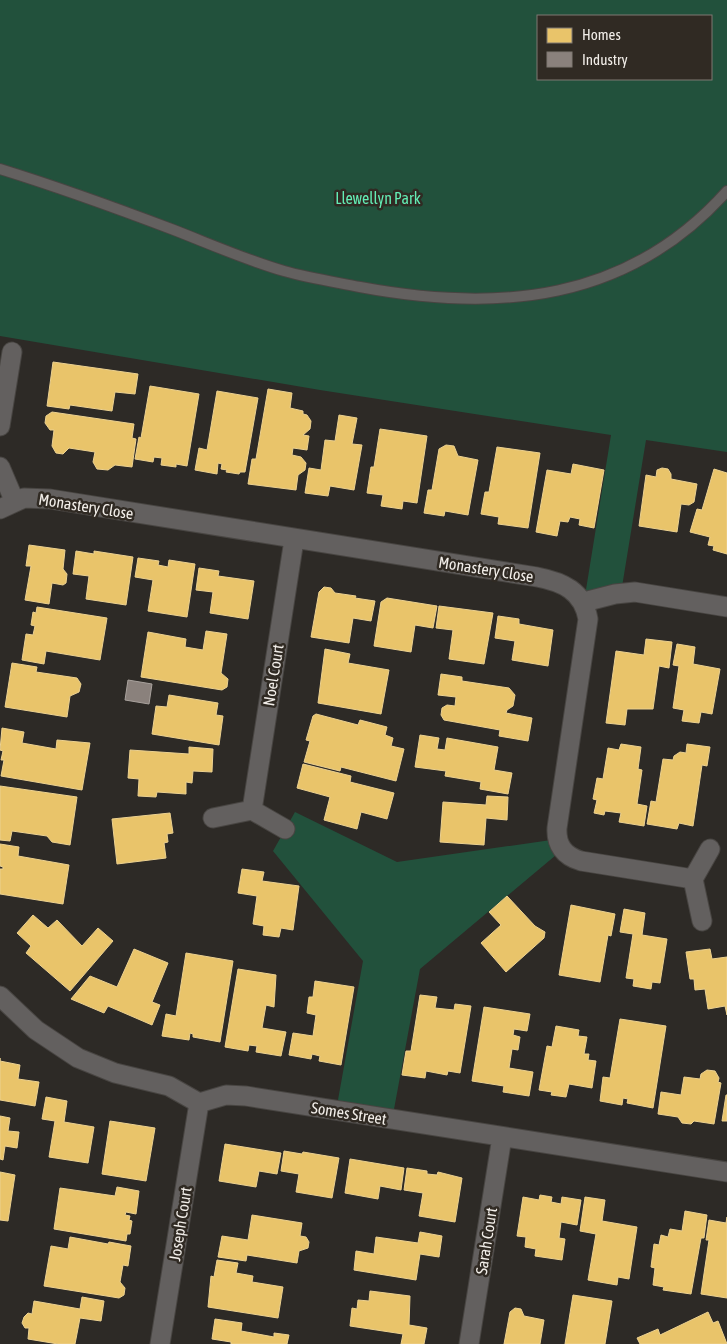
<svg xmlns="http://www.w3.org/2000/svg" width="727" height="1344" font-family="'Asap Condensed',sans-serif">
  <rect width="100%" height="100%" fill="#2d2a26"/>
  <path fill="#22513c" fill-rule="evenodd" d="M0,0H727V452L646,440L621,593L584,602L611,435L320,390L0,336ZM538,16H711V79H538Z
    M295,812L397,862L558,839L562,850L420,969L392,1120L336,1111L363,961L273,851Z"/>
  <path fill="#e9c46a" stroke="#ecd190" d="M53,362L138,374L135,394L115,392L112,411L70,405L69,409L47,406Z
    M150,386L199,394L187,466L176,464V467L161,465L162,458L154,457L153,462L135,459L139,437L141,438Z
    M268,389L292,393L290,408L303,411V414L307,415L311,421L310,429L303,435L309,436L307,450L293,448L292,455L301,457L306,463L305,470L298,475L296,490L248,484L252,459H256Z
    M217,391L258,398L245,472H240L239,474L226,472L227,470L221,469L222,464L218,463L217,474L195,470L199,448L207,450Z
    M52,412L134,424L132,438L136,439L132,467L115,465L108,470L97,469L93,462L95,452L69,448L63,454L56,453L52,446L54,430H50L45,423L46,416Z
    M339,415L357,418L352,444L362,445L354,490L330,486L328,496L305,493L309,468L321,470L325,440L335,441Z
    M380,429L427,436L417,503L403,501L402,509L381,506L383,495L367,493L371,467H374Z
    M446,445L454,446L458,456L478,460L468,515L445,511L444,516L424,513L428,490H432L439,449Z
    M497,447L540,453L528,528L498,524L499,517L481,514L485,492H489Z
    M573,464L604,470L594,528L579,525L580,519L570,517L568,522L560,521L557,536L536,532L547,470L571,474Z
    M662,468L668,469L671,474V479L697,484L694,502L689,505L681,504L677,532L639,526L646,475L656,477L657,470Z
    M714,469L727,473V554L713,550L714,546L708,545L710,537L690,532L697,509L702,510Z
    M29,545L65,550L63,569L67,574L66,583L63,585L52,583L49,604L25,600L31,566H26Z
    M76,551L94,554V551L133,557L126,605L86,599L89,576L73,574Z
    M138,558L159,561L158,565L168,567L169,560L195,564L187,617L148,611L153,580L135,577Z
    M199,568L219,571L218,576L254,581L248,619L210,613L213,592L196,590Z
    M324,587L331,588L335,593L356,596L355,598L375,601L371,621L353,618L349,643L311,637L319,592Z
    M387,598L437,606L433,628L415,625L411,652L374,646L381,602Z
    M439,606L493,613L484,664L449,659L453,630L436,628Z
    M37,607L107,618L100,660L46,651L44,664L22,660L26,634L33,635L35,626L31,625L33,612L36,613Z
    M498,616L519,619V624L553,630L548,666L512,660L515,641L495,638Z
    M206,631L227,634L221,673L228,679L227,687L222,690L141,677L148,632L186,639L185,647L203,650Z
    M646,639L672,642L669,668L659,666L653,709H627L625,725L606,723L616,651L644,655Z
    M677,644L695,647L693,664L720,669L712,714L701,712L699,723L682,721L684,710L673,708L679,666L673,665Z
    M325,649L350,654L348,663L389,670L381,714L318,703Z
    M12,663L37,667L36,672L77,678L81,684L79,692L70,696L67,717L5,707Z
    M441,674L462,677V681L509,688L515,695L513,706L507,710L506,713L532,718L528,741L499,736L500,730L444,720L441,715L442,708L447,705L455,706L456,697L438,695Z
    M169,695L218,703L216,715L223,716L219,745L152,734L156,706L167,707Z
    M316,714L358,725L360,720L387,727L385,735L393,738L391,746L404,749L396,781L341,767L340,771L304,762L310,741L306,740L313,716Z
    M2,728L24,732L22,743L56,749L57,740L90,743L82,790L1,776L4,760H1L3,751L0,750Z
    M420,735L439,738L437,749L445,750L447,738L498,747L494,770L512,773L508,794L480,789L481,782L445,776L446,771L415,767Z
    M621,744L641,747L638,769L642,770L637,804L647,806L644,826L619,822L621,813L605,811L604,815L594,813L597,800L593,799L597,778L603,779L608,748L619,750Z
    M687,744L710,747L707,766L702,765L693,826L679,823L677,829L647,824L651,801L656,802L663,759L673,760L674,756L680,752L686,753Z
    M189,747L213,749L212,772L193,771L192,783L186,782V794L157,792L156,797L138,796L139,779L128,778L130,750L189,754Z
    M303,764L351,776L350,782L394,793L387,819L361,812L357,829L324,820L330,797L297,788Z
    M0,786L77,797L70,845L52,842L47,836L12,831L10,841L0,840Z
    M487,796L508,797L507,820L486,818L484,845L440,842L443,802L486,805Z
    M170,813L173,833L167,834L168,842L164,843L166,858L117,864L112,819Z
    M0,844L19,847L18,856L69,865L63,904L0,894V869H3V867L0,866Z
    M242,869L264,872L262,881L299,886L293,930L281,928L279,937L263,935L264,926L253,924L257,896L238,893Z
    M507,896L535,926L545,932L544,938L506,972L481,943L501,925L489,912Z
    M571,905L615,914L611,936L608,935L600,982L559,975Z
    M624,909L645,913L642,935L667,939L660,983L652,982L651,989L633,986L634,979L626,978L633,934L620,932Z
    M33,915L48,928L57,920L82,946L98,928L113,941L70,991L26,953L31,946L17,933Z
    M134,949L168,963L152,1002L160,1005L152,1025L108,1006L104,1013L71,999L90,976L117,987Z
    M710,949L712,959L727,957V1015L725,1006L708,1009L705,989L695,990L694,979H690L686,952Z
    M186,953L233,961L220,1042L193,1037V1034L190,1033L189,1040L162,1036L166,1014L176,1016Z
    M238,969L276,975L274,1007L266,1005L262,1028L286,1032L281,1056L256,1052L257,1046L249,1045L248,1051L225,1047Z
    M315,981L354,987L341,1065L319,1061L320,1056L312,1054L311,1059L289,1055L293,1033L313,1036L316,1015L307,1013L309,997H313Z
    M420,995L437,997L435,1008L454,1010L455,1004L471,1006L460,1073L448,1071L447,1075L426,1071L425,1078L402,1075L406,1051H411Z
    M484,1007L530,1014L527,1031L514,1029L513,1035L520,1037L518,1050L512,1049L509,1068L533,1072L529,1096L503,1092L504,1086L472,1081Z
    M620,1019L666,1026L653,1108L627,1103L628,1099L623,1098L622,1105L600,1101L603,1077L610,1078Z
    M556,1026L579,1030L578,1036L587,1037L584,1054H589L588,1060L596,1061L592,1088L569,1084L566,1097L551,1095L552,1092L539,1090L547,1046L552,1047Z
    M0,1058V1061L20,1065L18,1079L39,1082L35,1106L0,1100Z
    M707,1070L715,1071L719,1078L718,1082L721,1083L714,1124L694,1121L691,1124L682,1123L678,1117L658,1114L661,1092L681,1095L684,1077L700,1079L701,1074Z
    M726,1095H727V1121H722Z
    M46,1097L67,1101L64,1122L94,1127L88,1163L49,1157L55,1121L42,1119Z
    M0,1116L10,1118L8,1131L19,1132L17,1148L5,1146L3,1160L0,1159Z
    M110,1121L155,1128L146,1181L102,1174Z
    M225,1144L281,1153L277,1174L259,1171L256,1187L219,1181Z
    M284,1151L302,1154L303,1152L339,1158L332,1198L296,1192L299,1174L281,1171Z
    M350,1159L404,1168L401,1190L380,1186L378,1199L345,1193Z
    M407,1168L427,1171V1174L437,1175L438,1172L462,1178L455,1222L419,1216L423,1193L404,1190Z
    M0,1172L15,1175L8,1221L0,1220Z
    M117,1187L139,1191L136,1214L126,1212L125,1215L130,1216L129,1220L132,1221L130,1234H127L126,1241L54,1229L60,1188L115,1196Z
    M540,1195L552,1197L551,1202L561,1204L562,1197L581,1200L577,1225L561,1222L559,1238L565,1239L562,1260L535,1256L536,1249L525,1247L526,1237L517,1236L523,1197L539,1200Z
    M585,1197L605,1200L602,1221L637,1227L629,1279L618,1277L617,1285L588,1280L596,1234L580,1231Z
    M685,1211L707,1215L704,1238H701L691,1294L663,1290L664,1287L653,1285L655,1268L651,1267L654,1244L659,1245L661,1235L668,1237L670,1229L682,1231Z
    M252,1215L302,1223L300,1236L306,1237L309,1242L308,1248L299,1251L297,1263L247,1255L246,1261L218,1257L222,1236L248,1240Z
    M727,1217V1298L701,1294L709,1240H706L709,1220L726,1223Z
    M420,1232L442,1236L439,1257L420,1254L416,1280L354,1270L356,1251L374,1254L376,1237L418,1243Z
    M70,1237L108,1244L109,1242L131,1246L128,1266L123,1265L120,1282L125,1288L124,1295L119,1298L44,1286L51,1246L68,1249Z
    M217,1260L238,1263L236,1273L253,1276L252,1282L283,1287L278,1318L208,1307L211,1276L214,1277Z
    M370,1291L410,1296L409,1325L427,1328L424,1344H401L403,1334L350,1326L352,1308L357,1309L358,1300L369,1301Z
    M573,1295L612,1301L605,1344H565Z
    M82,1297L104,1301L101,1321L80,1318L75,1344H58L28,1339L29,1328H25L22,1323L24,1317L28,1313L32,1314L34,1301L80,1309Z
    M515,1308L521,1309L524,1316L544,1320L540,1344H504L510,1312Z
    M708,1312L713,1323L718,1321L727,1344H640L637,1338L658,1329L660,1335Z
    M215,1319L242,1323L241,1331L274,1337V1333L289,1335L287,1344H231V1342L212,1339Z"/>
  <path fill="#8a817c" stroke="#a9a29d" d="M128,680L152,684L149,704L125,700Z"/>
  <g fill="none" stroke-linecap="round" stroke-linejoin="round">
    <g stroke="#484542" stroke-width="12">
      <path id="service" d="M0,169C58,187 116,208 174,230C210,244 246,260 284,271C309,278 335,282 360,287C499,313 628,302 727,191"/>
    </g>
    <g stroke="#484542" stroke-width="21">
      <path id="minor" d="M0,426L12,352
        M0,467L14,500
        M0,509L24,498L50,499L537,577C563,582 583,591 588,619L557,828C556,845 564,856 581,861L693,879
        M584,602L615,594L635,592L727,607
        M252,810L294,540
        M213,818L252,810L285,829
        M702,921L693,879L710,849
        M0,996L36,1030L78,1058L115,1073L169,1086L199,1103L226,1095L246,1096L727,1172
        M160,1344L199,1103
        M469,1344L502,1137"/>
    </g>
    <use href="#service" stroke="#63605f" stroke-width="10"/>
    <use href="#minor" stroke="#63605f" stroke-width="19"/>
  </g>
  <g text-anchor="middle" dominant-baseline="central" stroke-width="5" stroke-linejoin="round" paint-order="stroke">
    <g font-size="16" fill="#63edb5" stroke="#302a23">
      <text x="378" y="198">Llewellyn Park</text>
    </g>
    <g font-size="16" fill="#f2eee9" stroke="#302a23">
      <text transform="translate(86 506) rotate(9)">Monastery Close</text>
      <text transform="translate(486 569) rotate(9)">Monastery Close</text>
      <text transform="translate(273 675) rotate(-81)">Noel Court</text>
      <text transform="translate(349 1113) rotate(9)">Somes Street</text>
      <text transform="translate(180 1224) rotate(-81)">Joseph Court</text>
      <text transform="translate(486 1241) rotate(-81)">Sarah Court</text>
    </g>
  </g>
  <rect x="537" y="15" width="175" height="65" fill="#302a23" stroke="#7e7872"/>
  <rect x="547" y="28" width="25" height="15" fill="#e9c46a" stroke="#7e7872"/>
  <text x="582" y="40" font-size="15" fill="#f2eee9">Homes</text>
  <rect x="547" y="52" width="25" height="15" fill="#8a817c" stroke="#7e7872"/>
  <text x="582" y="65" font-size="15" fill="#f2eee9">Industry</text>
</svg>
